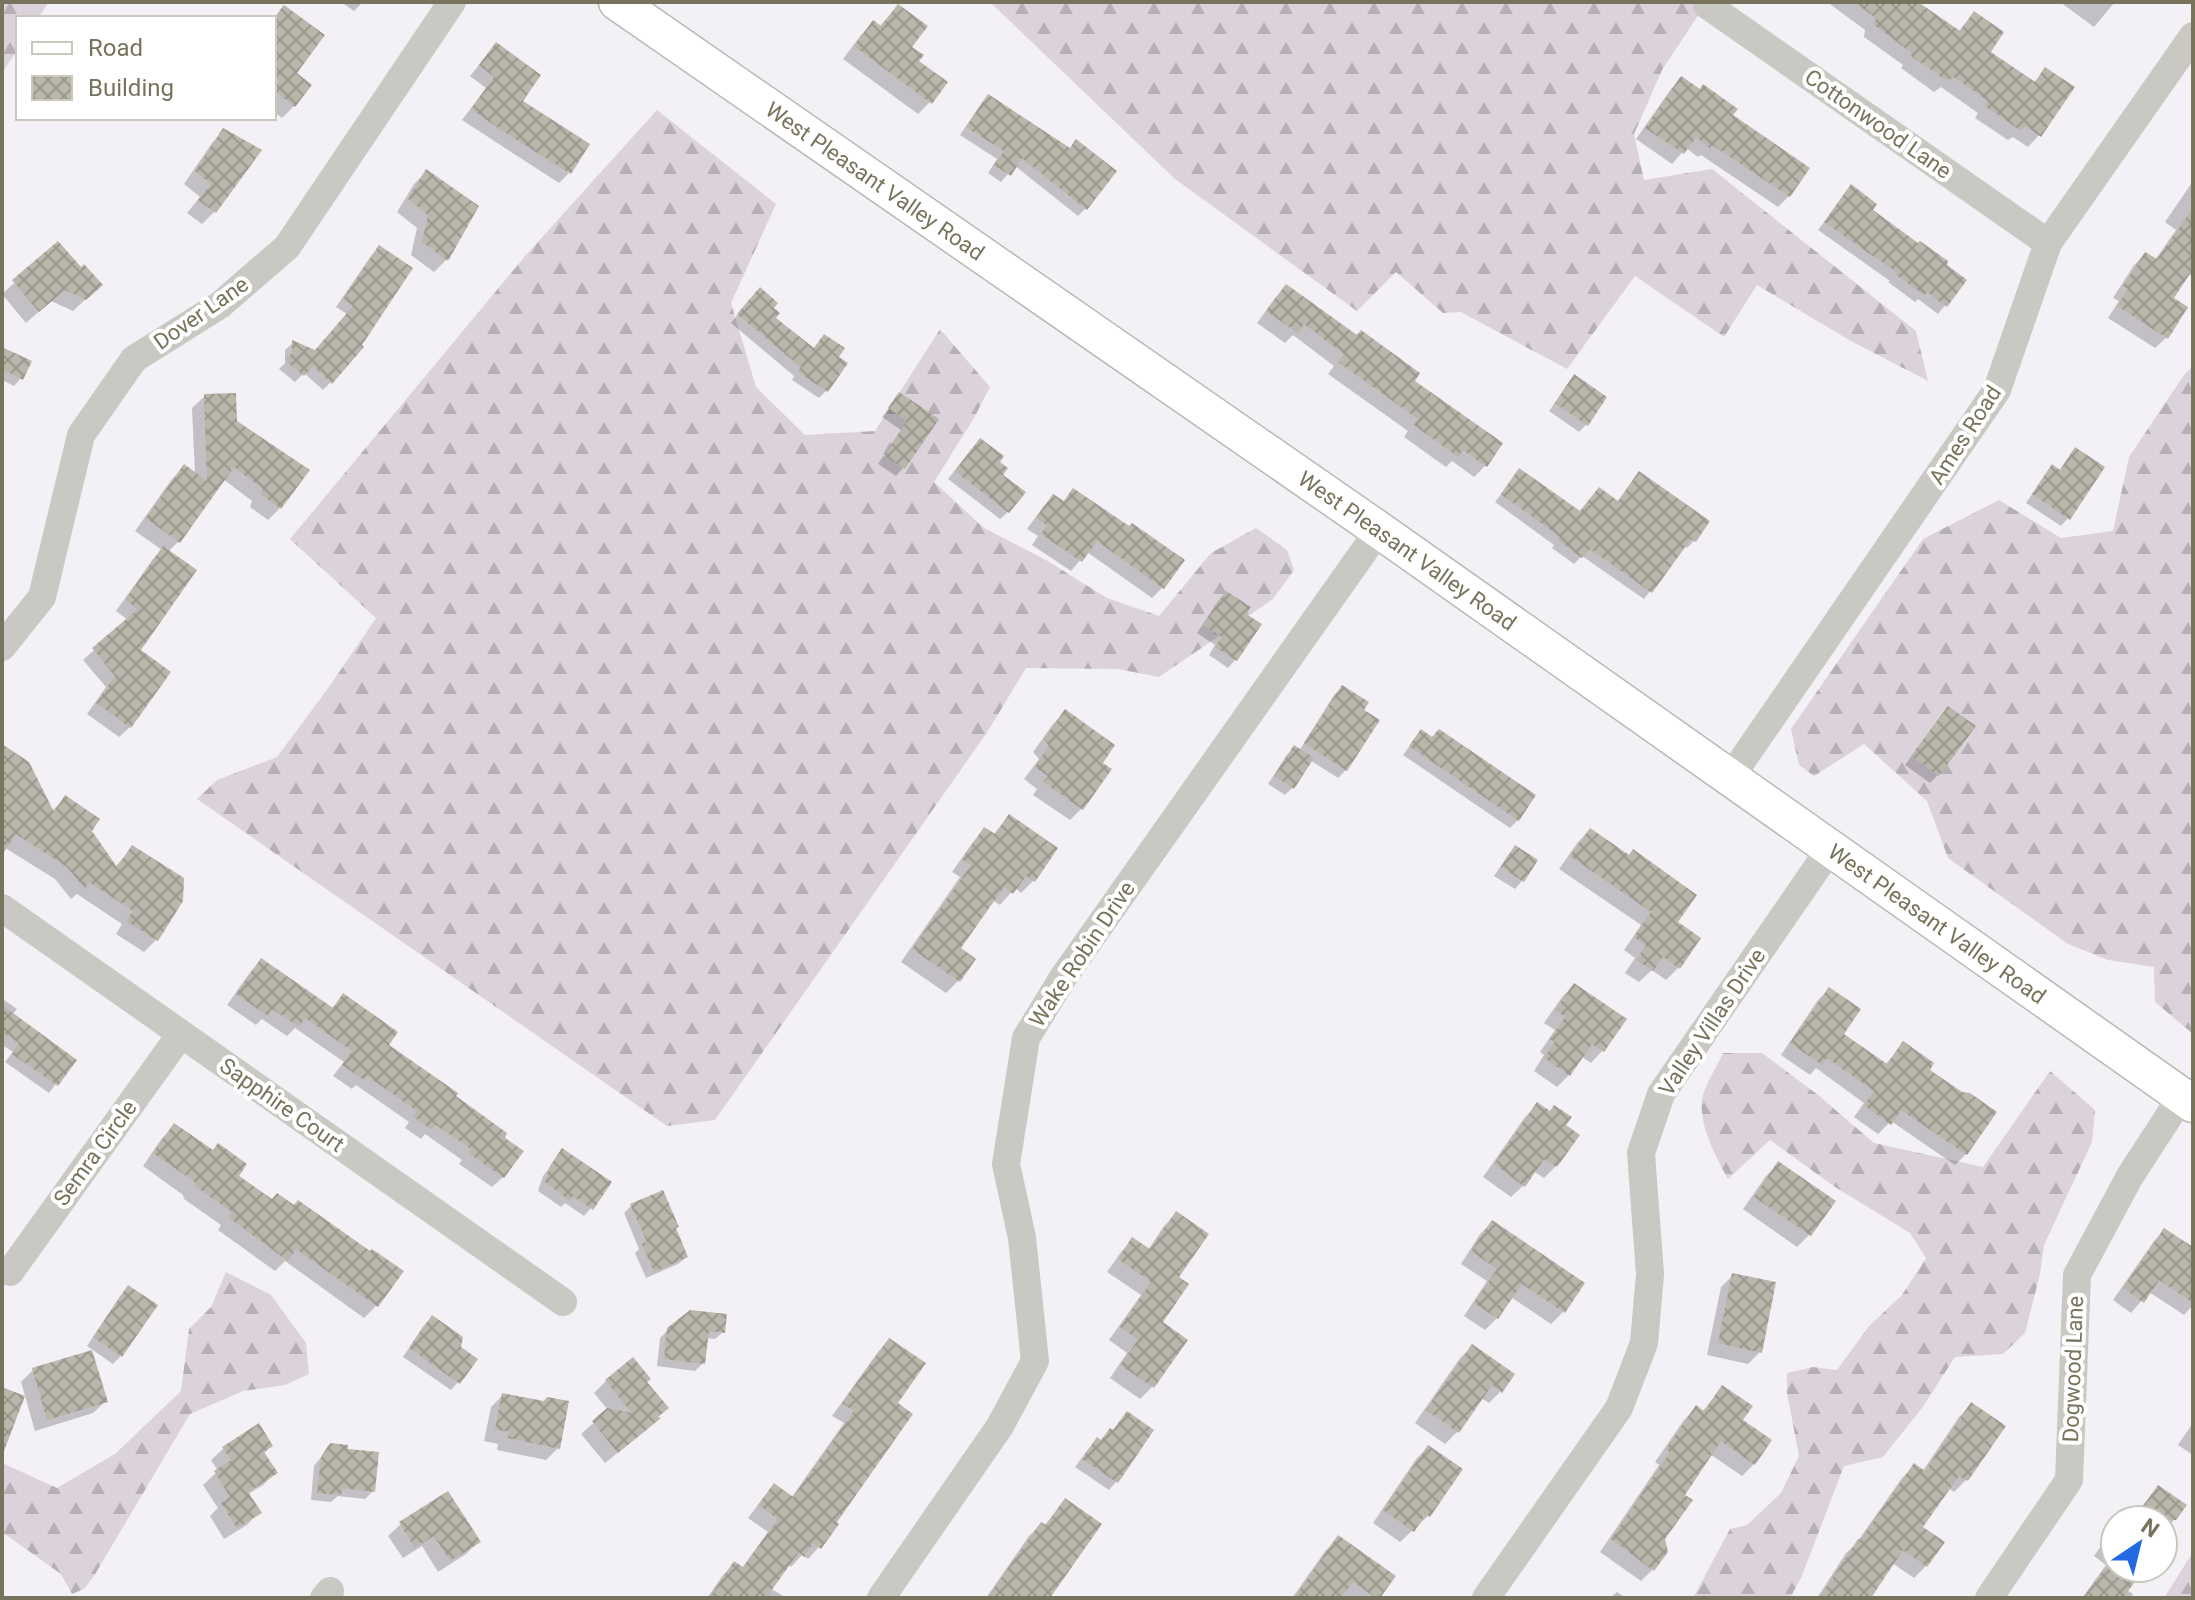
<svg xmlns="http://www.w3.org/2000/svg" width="2195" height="1600" font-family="Roboto,sans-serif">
  <defs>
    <pattern id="forest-firs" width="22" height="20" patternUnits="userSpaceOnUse" patternTransform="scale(2)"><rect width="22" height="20" fill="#dcd2dc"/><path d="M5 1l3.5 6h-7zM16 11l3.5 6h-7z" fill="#b7afb6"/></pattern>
    <pattern id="building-cross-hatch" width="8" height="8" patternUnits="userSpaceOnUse" patternTransform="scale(2)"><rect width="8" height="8" fill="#b9b6ab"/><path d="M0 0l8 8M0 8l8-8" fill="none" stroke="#9b988e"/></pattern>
  </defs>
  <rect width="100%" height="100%" fill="#f3f1f5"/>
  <path fill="url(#forest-firs)" d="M2,2H45L47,5L38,18H18V49L2,73Z
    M990,2H1707L1662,70L1634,134L1644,180L1712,169L1916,331L1928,381L1849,340L1757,285L1724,337L1635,276L1567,369L1461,312L1443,313L1396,272L1357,311L1175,179Z
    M657,110L776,204L731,303L756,387L805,435L875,431L940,329L990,387L974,418L934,482L984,528L1046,560L1107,598L1159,616L1211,553L1256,528L1287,550L1294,570L1273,599L1159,677L1118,669L1026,668L988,731L715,1120L667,1126L197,799L217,780L277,757L329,687L376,618L290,539L526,255Z
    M2193,366V1034L2155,1002L2154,967L2108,960L2068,944L1948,858L1927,801L1864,744L1814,776L1799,765L1791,729L1923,539L1999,500L2061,538L2113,531L2129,457L2184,375Z
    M1723,1053H1762L1818,1095L1874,1143L1983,1167L2050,1071L2095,1110L2092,1142L2044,1245L2040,1274L2025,1333L2003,1354L1955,1357L1922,1408L1883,1457L1844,1466L1801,1578L1790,1598H1693L1730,1529L1747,1525L1781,1493L1799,1456L1787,1393V1373L1813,1367L1837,1370L1869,1326L1902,1295L1926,1258L1910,1233L1835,1187L1770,1140L1728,1179C1716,1157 1699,1126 1702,1100C1704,1087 1717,1066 1723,1053Z
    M226,1272L271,1295L306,1343L309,1374L285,1385L243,1391L190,1414L94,1576L84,1589L72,1594L61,1574L2,1532V1463L57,1488L115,1454L181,1391L189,1329L211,1307Z
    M2193,1552V1598H2164Z"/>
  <path fill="#0003" d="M341,2H363L354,11Z
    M1827,2H1909L1958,32L1974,13L1988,52L2033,83L2046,70L2039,135L2028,147L2013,137L2008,140L1975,118L1978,113L1941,87L1934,92L1901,68L1903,65L1864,37L1865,30Z
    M2060,2H2115L2094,27Z
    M898,6L910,47L930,102L918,114L843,59L861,35L874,23L879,27Z
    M284,8L294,74V106L282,118L274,112V18Z
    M496,44L520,101L569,173L559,183L462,120L486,88L470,76Z
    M1681,79L1731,116L1808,168L1789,196L1778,207L1701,155L1698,157L1686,148L1672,164L1636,139L1671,89Z
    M988,96L1086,208L1078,216L1015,166L1001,182L988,173L997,159L960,135L981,104Z
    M224,131L214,212L202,224L187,213L200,197L184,184L212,143Z
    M426,172L476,207L446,260L434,272L411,255L417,228L397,212L414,184Z
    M2193,181V277L2188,274L2172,299L2166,338L2155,348L2108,318L2119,301L2113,298L2134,265L2145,254L2155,260L2176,230L2165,222Z
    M1851,187L1870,210L1965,281L1938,314L1918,299L1915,302L1888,282L1890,281L1818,230Z
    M58,244L88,297L73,311L51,301L26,323L2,294Z
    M379,248L331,382L323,390L304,373L295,382L279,369L285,363V350L293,343L315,352L347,314L336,307L371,256Z
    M1286,287L1357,337L1412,381L1485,466L1474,477L1452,461L1446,467L1404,437L1408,431L1328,374L1334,366L1293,335L1285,343L1257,323L1275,298Z
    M752,297L771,308L773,318L812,350L824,337L826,391L819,398L792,380L794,376L731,323Z
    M2,349L21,378L14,386L2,380Z
    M1575,377L1587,424L1579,432L1549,411L1567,385Z
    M899,395L936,420L903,468L896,476L878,464L901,430L882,417Z
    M205,396L235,422L280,508L268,520L250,507L252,501L223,479L179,541L168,552L138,650L130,727L119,737L87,714L106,687L83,660L128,620L116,611L153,559L162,550L135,531L172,479L184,467L195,475L192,408Z
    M972,448L997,462L1008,512L1000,519L948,479Z
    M2076,449L2068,518L2061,526L2026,503L2045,475L2052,467L2059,471Z
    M1520,470L1579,513L1617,503L1695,540L1687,548L1684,546L1644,599L1582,556L1574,564L1552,548L1554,545L1495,502Z
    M1073,490L1162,588L1152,598L1087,552L1071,571L1032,545L1038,536L1027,529L1043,507L1053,496L1062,503Z
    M1226,593L1244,614L1259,624L1235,660L1228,668L1209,655L1215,645L1197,633L1218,601Z
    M1342,687L1361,710L1378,721L1346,770L1338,778L1310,760L1293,787L1285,795L1268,784L1286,756L1294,748L1299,751L1334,695Z
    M1065,712L1100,764L1082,808L1070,820L1033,795L1037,789L1024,779L1039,759L1033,752L1053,724Z
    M1941,716L1938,775L1930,783L1905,765Z
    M1414,740L1518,820L1510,828L1403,755Z
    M2,747L51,812L65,798L115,867L132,848L156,940L144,952L116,934L122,924L77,894L71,899L55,879L2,846Z
    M1009,816L1056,849L1033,881L1021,893L1015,888L1000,905L992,900L958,948L973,959L958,981L946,993L901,962L960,877L952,872L973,842L985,830L993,835Z
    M1590,830L1676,923L1678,968L1666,980L1652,970L1639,982L1625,973L1635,958L1624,950L1641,925L1559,869L1578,842Z
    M1515,848L1522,881L1515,889L1494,876L1508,855Z
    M261,961L331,1009L343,996L386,1046L521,1151L503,1177L492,1187L459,1164L462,1160L425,1134L421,1139L405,1128L409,1122L356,1085L352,1089L333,1076L344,1062L295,1028L287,1036L262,1019L256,1025L227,1005L251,971Z
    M1574,985L1603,1050L1591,1063L1581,1056L1569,1075L1557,1087L1534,1071L1544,1055L1540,1052L1555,1030L1544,1023L1562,997Z
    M1829,989L1841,1035L1885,1065L1903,1044L1927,1071L1994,1112L1966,1154L1955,1165L1891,1121L1878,1134L1854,1117L1864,1103L1816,1068L1810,1075L1781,1055L1818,1000Z
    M4,1000L17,1009L12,1015L74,1060L49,1093L5,1062L13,1052L2,1045V1002Z
    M1537,1105L1564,1126L1556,1166L1544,1178L1533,1171L1524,1185L1511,1197L1483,1177L1525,1117Z
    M175,1126L271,1201L376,1306L364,1318L285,1261L275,1271L218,1230L221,1225L184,1199L183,1195L143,1166L162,1138Z
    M563,1151L591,1208L584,1216L565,1203L561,1207L538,1191L543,1176Z
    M1778,1164L1809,1235L1797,1247L1743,1209L1766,1176Z
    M631,1206L674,1229L686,1257L678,1264L646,1278L635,1253L639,1249L624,1213Z
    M1176,1214V1277L1160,1323L1185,1340L1152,1387L1140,1399L1110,1378L1127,1353L1109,1340L1141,1295L1107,1272L1121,1252L1133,1240L1148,1250L1164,1226Z
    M1492,1222L1583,1283L1563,1312L1551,1324L1511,1297L1497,1318L1485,1330L1464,1316L1487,1281L1461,1264L1480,1234Z
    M2165,1230L2193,1250V1305L2184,1315L2149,1292L2131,1313L2113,1300L2154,1241Z
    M1733,1275L1760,1352L1748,1364L1707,1355L1721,1287Z
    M129,1288L121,1356L113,1364L87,1346L121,1295Z
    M725,1316L723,1332L715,1339L706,1338L703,1363L695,1371L657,1366L660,1338L668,1330Z
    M432,1318L459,1348L458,1382L451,1390L403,1357L424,1325Z
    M889,1340L896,1404L819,1547L808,1559L802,1555L791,1567L788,1564L770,1588L783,1596L782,1598H707L723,1575L735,1563L742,1568L768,1532L748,1518L763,1498L774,1486L791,1498L844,1423L832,1416L878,1352Z
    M1473,1346L1501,1391L1489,1403L1481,1398L1457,1432L1445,1444L1415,1423L1460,1358Z
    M33,1370L106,1401L93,1413L35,1431L21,1382Z
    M606,1381L645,1382L646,1430L605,1463L581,1434L608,1410L594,1393Z
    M1723,1388L1740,1421L1754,1464L1742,1476L1710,1454L1682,1495L1663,1539L1653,1569L1641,1581L1600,1552L1659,1465L1655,1462L1684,1420L1696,1408L1702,1412Z
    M503,1395L544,1403L558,1448L546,1460L497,1450L498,1444L484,1441L491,1407Z
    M1971,1405L2003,1426L1966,1480L1954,1492L1948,1488L1920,1528L1926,1566L1914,1578L1892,1563L1869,1598H1817L1846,1553L1855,1545L1902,1478L1914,1466L1922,1472L1959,1417Z
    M2193,1423V1455L2178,1445Z
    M1110,1431H1151L1116,1482L1109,1490L1075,1467L1089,1448L1097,1440L1100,1442Z
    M331,1445L373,1491L365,1499L338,1496L331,1502L311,1500L314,1466Z
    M271,1446L263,1454L275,1473L263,1485L248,1494L259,1512L247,1525L224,1539L210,1516L218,1508L203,1485L218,1471L211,1460L224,1448Z
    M1429,1447L1428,1516L1400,1542L1373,1523L1416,1459Z
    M2158,1487L2184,1506L2163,1535V1520H2120L2128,1512L2134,1516Z
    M1065,1500L1048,1598H986L1029,1536L1041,1524L1044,1526Z
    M401,1524L478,1542L466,1554L438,1572L422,1546L403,1558L388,1536Z
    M2115,1526V1568H2143L2127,1590L2133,1594L2131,1598H2082L2106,1565L2094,1556Z
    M1338,1538L1378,1598H1347L1341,1594L1339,1598H1292L1326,1550Z
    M1617,1592L1626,1598H1610Z"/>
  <path fill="url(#building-cross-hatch)" d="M1854,2H1918L1960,31L1974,11L2004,32L1991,52L2035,82L2045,67L2075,87L2041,137L2026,126L2020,130L1985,106L1988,101L1954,77L1947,81L1911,56L1912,53L1874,25L1876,18Z
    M898,4L928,26L912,47L924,55L919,61L948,82L932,104L854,46L873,20L881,26Z
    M284,5L325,35L297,73L312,85L295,107L275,91L279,80L274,77V18Z
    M496,42L541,75L523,101L590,144L571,174L501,130L471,109L494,77L479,65Z
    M1681,76L1700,89L1703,84L1738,109L1733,115L1810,168L1790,197L1712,145L1710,148L1696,137L1684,154L1645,128Z
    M988,94L1070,148L1076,139L1117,171L1087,210L1022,158L1011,176L994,165L1004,151L966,127Z
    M223,128L262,150L216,213L198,200L211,184L195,171Z
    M426,169L479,206L448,261L422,242L428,215L408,199Z
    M1851,184L1877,204L1873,210L1918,243L1920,241L1948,261L1947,265L1967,280L1947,307L1927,292L1924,295L1895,274L1896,272L1824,222Z
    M2193,208V269L2174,298L2188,307L2168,339L2117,306L2128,289L2123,286L2145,252L2157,259Z
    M58,241L81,267L84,264L103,285L86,300L65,290L39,312L12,280Z
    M379,245L413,268L362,345L364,347L332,384L313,366L304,376L285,360L292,353V340L315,350L353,306L343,299Z
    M1286,284L1357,335L1361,330L1420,373L1415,381L1503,443L1487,467L1463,450L1458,457L1414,425L1418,419L1338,362L1344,354L1304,324L1298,333L1266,311Z
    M760,287L778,303L774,308L780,313L776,318L814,348L824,334L845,348L839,357L848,363L828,392L798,372L801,367L737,314Z
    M2,347L32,361L23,380L2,369Z
    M1574,374L1607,397L1588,426L1555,403Z
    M899,392L939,419L905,469L884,456L907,421L888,408Z
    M236,393L237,421L310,470L281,509L261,494L263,489L234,467L180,543L146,518L184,464L207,481L204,394Z
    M980,438L1004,456L1000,462L1008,468L1003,475L1026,492L1009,513L955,471Z
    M2075,447L2105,467L2070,520L2032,494L2052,464L2060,470Z
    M1519,468L1580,511L1599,487L1618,501L1639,471L1710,521L1696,542L1691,539L1652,593L1590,549L1582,558L1558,540L1560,537L1501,494Z
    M1073,488L1129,526L1132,523L1185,560L1164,589L1097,541L1082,562L1041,534L1047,525L1036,518L1053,494L1064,501Z
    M163,546L197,570L141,650L171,672L131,728L96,703L115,676L92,648L138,609L125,600Z
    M1226,591L1251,607L1246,614L1262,624L1237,661L1215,647L1222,637L1203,625Z
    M1342,685L1369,702L1364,710L1380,720L1347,771L1304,743Z
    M1948,706L1976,726L1939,776L1911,756Z
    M1065,709L1115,745L1103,763L1112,769L1083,810L1043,782L1048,776L1035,767L1049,746L1044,739Z
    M1421,729L1432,737L1439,729L1536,795L1519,821L1409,746Z
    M2,744L29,762L54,812L65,795L100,819L92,831L117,867L132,845L184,878L183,901L158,941L126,921L133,911L89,882L85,889L67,867L16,834L2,855Z
    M1294,745L1314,758L1294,789L1274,776Z
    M1009,814L1058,848L1035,882L1026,876L1013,894L1004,887L961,948L976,959L960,982L912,949L971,865L962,859L984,827L995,834Z
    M1590,828L1629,855L1633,849L1697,895L1678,922L1701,938L1680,969L1663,957L1653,971L1636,960L1646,946L1634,937L1651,912L1570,856Z
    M1515,845L1538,860L1524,882L1501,867Z
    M261,958L333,1008L343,993L398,1032L389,1045L458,1093L456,1096L507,1133L505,1138L524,1151L504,1178L468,1153L471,1149L436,1125L432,1130L414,1117L417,1111L367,1076L364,1080L342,1065L352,1051L305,1018L299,1027L272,1009L268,1016L236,994Z
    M1574,983L1627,1019L1604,1052L1592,1044L1570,1076L1544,1058L1555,1042L1550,1039L1565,1017L1555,1010Z
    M1829,987L1861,1009L1844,1034L1887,1064L1903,1041L1934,1063L1930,1070L1962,1092L1970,1093L1997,1112L1967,1155L1901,1110L1891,1125L1864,1105L1874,1091L1827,1058L1822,1065L1790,1043Z
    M2,1005L77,1060L58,1086L12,1054L19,1043L2,1032Z
    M1537,1102L1550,1111L1554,1105L1572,1117L1566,1125L1580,1135L1557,1167L1544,1159L1525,1187L1494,1164Z
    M174,1123L213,1150L218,1143L247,1164L239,1176L272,1199L277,1193L294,1205L298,1200L370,1251L372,1249L404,1271L378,1307L296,1249L288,1261L228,1217L232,1212L196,1187L195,1182L153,1153Z
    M562,1148L612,1182L593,1210L573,1196L570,1201L545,1182L550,1166Z
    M1778,1161L1836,1201L1811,1236L1754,1197Z
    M663,1190L679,1227L676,1228L688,1257L654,1272L642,1244L647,1242L630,1204Z
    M1176,1211L1209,1234L1179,1277L1189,1284L1163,1322L1188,1340L1154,1388L1120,1365L1138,1340L1120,1327L1151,1282L1118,1259L1132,1237L1150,1249Z
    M1492,1220L1585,1283L1565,1313L1522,1284L1498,1319L1474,1303L1497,1269L1471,1251Z
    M2164,1228L2193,1247V1303L2159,1280L2144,1303L2123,1288Z
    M1732,1273L1776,1282L1762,1353L1718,1343Z
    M128,1285L158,1305L122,1357L93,1337Z
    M690,1310L727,1314L725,1333L709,1331L705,1364L664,1359L667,1328Z
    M432,1315L463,1337L461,1347L478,1359L460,1384L409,1348Z
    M889,1338L926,1363L898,1403L913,1414L837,1522L839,1524L821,1549L813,1543L804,1557L799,1552L766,1598H709L734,1561L743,1567L778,1519L758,1505L774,1483L793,1497L854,1411L842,1403Z
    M1472,1344L1515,1374L1502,1393L1492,1385L1459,1433L1426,1410Z
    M92,1350L108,1402L47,1420L32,1368Z
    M633,1357L651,1379L647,1382L669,1408L658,1417L661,1418L618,1453L592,1421L607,1408L632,1413L605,1380Z
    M1722,1385L1753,1406L1743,1420L1772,1440L1755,1465L1721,1441L1685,1495L1693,1500L1665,1539L1668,1552L1654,1571L1611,1539L1670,1452L1666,1449L1696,1405L1704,1411Z
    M2,1387L25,1396L4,1451H2Z
    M502,1393L544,1401L547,1397L569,1401L560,1449L508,1438L509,1432L495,1429Z
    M1971,1402L2006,1426L1968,1481L1959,1476L1923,1527L1945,1542L1927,1567L1903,1550L1871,1598H1819L1858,1539L1860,1540L1914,1463L1925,1471Z
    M1127,1411L1154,1430L1118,1483L1082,1459L1097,1437L1101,1440L1110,1428L1113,1430Z
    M259,1423L273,1446L264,1452L278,1473L248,1492L262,1513L237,1528L221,1503L230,1497L214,1471L231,1460L222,1447Z
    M330,1443L348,1445V1449L379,1452L375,1492L342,1488L341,1495L317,1493L321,1457Z
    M1428,1445L1463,1469L1430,1517L1426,1514L1414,1532L1383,1510Z
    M2158,1485L2187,1505L2176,1520H2133Z
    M448,1491L481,1542L450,1561L434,1536L415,1548L399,1522Z
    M1065,1498L1102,1524L1050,1598H987L1041,1522L1046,1525Z
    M1338,1535L1396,1576L1380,1598H1376L1353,1582L1341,1598H1294Z
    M2105,1568H2145L2123,1598H2083Z"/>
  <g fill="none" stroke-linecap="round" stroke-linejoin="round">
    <g stroke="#b9b8b1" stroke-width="39">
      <g id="major">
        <path id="s1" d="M617,2L1379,530L2193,1104"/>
      </g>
    </g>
    <path stroke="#c9c8c2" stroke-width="28" d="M1707,5L2048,243
      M2,647L42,597L81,435L134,359L220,305L287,247L452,2
      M1730,778L1997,390L2048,243L2193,36
      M2,908L563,1302
      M10,1272L181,1034
      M324,1598L330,1591
      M881,1598L1000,1426L1035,1361L1022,1238L1006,1164L1026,1038L1064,976L1379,530
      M1486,1598L1619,1408L1644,1343L1650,1274L1641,1153L1661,1094L1830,849
      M1989,1598L2069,1480L2077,1275L2130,1176L2182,1096"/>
    <use href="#major" stroke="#fff" stroke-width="36"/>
  </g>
  <g text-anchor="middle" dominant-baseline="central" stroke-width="8" stroke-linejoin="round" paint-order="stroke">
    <g font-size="22" fill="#77735c" stroke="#fff">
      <text transform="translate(1878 124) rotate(35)">Cottonwood Lane</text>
      <text stroke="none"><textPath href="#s1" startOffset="314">West Pleasant Valley Road</textPath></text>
      <text transform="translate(201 313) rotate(-35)">Dover Lane</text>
      <text transform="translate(1965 435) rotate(-57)">Ames Road</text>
      <text stroke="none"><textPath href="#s1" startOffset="962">West Pleasant Valley Road</textPath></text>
      <text stroke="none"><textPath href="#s1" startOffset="1610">West Pleasant Valley Road</textPath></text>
      <text transform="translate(1082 954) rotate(-56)">Wake Robin Drive</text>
      <text transform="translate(1712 1022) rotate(-56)">Valley Villas Drive</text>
      <text transform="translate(282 1105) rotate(35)">Sapphire Court</text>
      <text transform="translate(95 1153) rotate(-54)">Semra Circle</text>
      <text transform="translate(2073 1369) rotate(-88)">Dogwood Lane</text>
    </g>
  </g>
  <rect width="2195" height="1600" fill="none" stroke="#77735c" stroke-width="8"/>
  <rect x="16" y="16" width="260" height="104" fill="#ffffff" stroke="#c9c7be" stroke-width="2"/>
  <rect x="32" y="42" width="40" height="12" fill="#ffffff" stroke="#c9c7be" stroke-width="2"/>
  <text x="88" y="56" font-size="24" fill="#77735c">Road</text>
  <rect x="32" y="76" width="40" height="24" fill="url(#building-cross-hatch)" stroke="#c9c7be" stroke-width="2"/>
  <text x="88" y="96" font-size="24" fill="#77735c">Building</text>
  <g transform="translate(2139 1544) rotate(35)"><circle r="38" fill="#ffffff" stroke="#c9c7be" stroke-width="2"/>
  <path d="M0-6L14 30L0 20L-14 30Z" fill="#2369e3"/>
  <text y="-12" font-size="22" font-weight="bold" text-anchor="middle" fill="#77735c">N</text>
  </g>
</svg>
